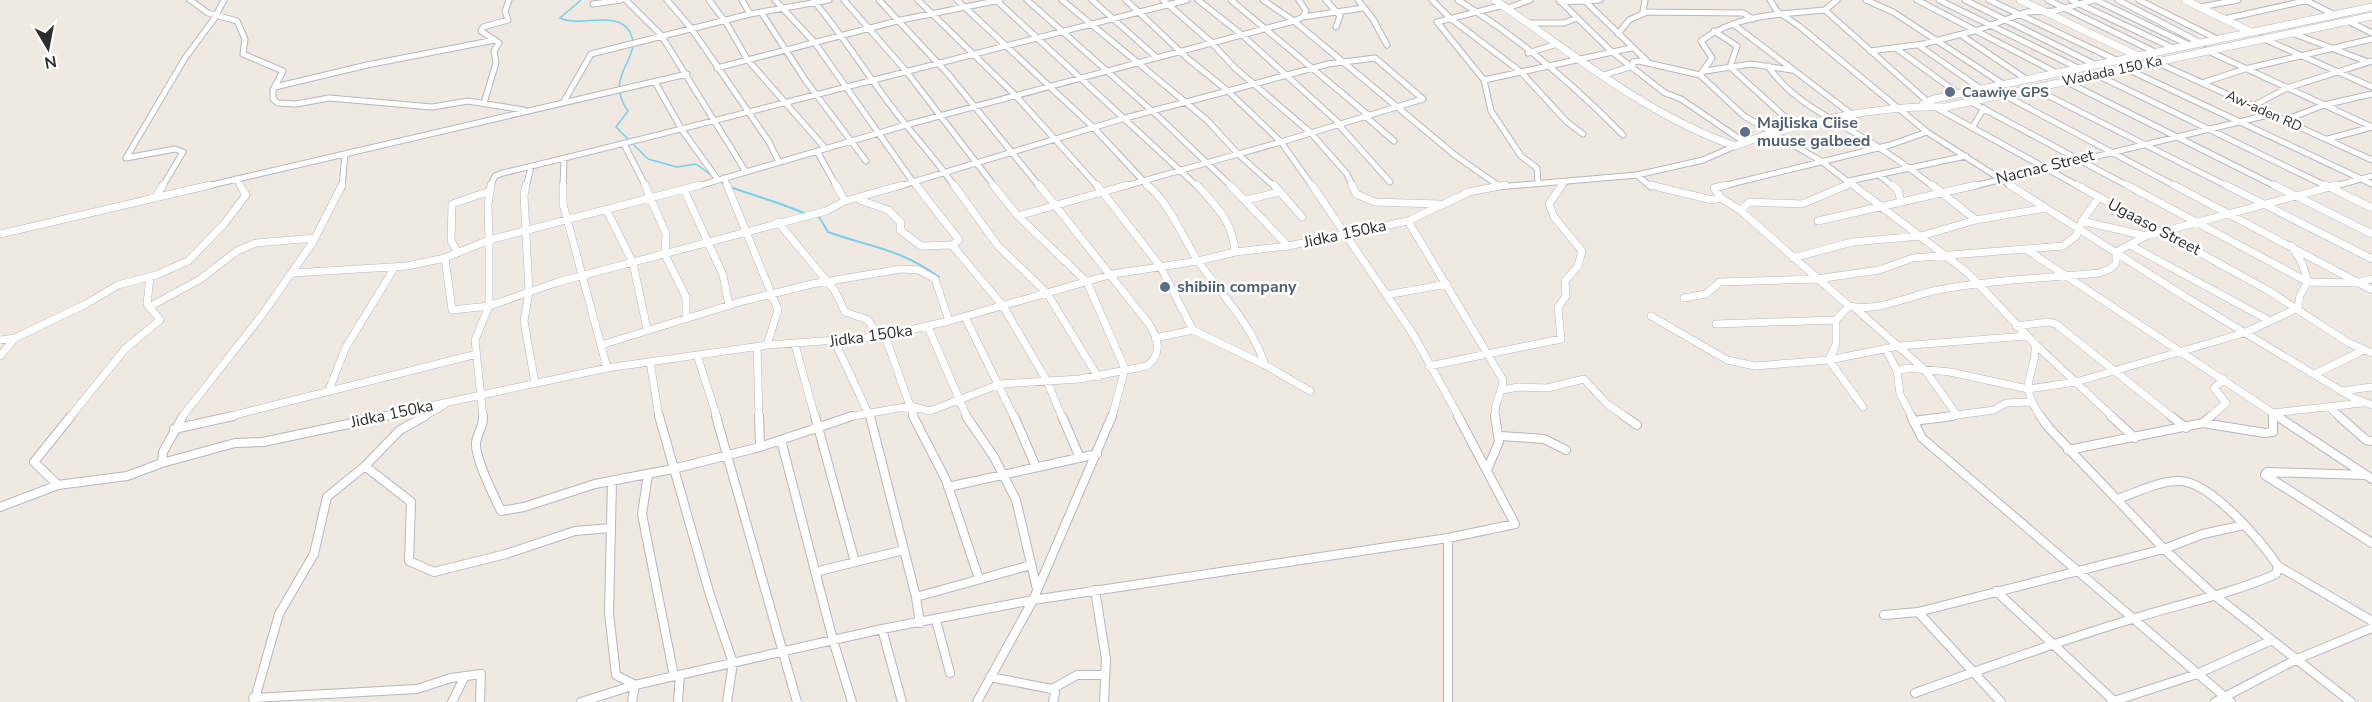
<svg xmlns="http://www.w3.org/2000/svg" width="2372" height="702" font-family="'Nunito Sans',sans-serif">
  <rect width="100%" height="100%" fill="#efe9e1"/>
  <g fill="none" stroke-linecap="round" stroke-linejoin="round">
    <path stroke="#75cff0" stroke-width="1.5" d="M581,0L560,18C580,28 617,9 630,32C644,59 602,74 628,111L616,127L648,159L677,167L696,164L725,185"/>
    <path stroke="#75cff0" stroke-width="2" d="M730,187C756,196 781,203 806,214
      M818,215L828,232C873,248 898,248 939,277"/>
    <g stroke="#b4b7c1" stroke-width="7">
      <path id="street-far2" d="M190,0L208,13L237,21L245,39L243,54L283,71L273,90V99L278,103L296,104L329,98L432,107L468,101L524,110
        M626,0L661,35L746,172
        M667,0L691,28L769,142L779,162
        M709,0L727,24L747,59L825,148
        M742,0L750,14
        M775,0L815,43L913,182L1125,118L1228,91L1187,58L1126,0
        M813,0C847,40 873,85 906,125C923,146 940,165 955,187
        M844,0L906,71L995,187
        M879,0L949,75L1040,187
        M918,0L1016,96L1098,187
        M957,0L1094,128L1149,187
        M996,0L1198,187
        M1027,0L1161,119L1232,187
        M1062,0L1207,120L1238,154L1122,187
        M1092,0L1156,57
        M1163,0L1211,42L1235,68L1311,133L1347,174L1353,187
        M1198,0L1241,34L1340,124
        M1231,0L1368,115
        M1263,0L1294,21L1456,156L1499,186
        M1326,0L1340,16L1336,27
        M1358,0L1373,19L1387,45
        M1432,0L1450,18L1521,72L1631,48
        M1458,0C1518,37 1574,85 1623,135
        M1559,0L1611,51L1665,93L1681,99L1744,142
        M1770,0L1777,11L1799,26L1927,132L2013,187
        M1837,0L1825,10L1928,102
        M1866,0L1893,12L2003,84
        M1917,0L2057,73
        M1939,0L2078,68
        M1965,0L2096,65
        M1989,0L2116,60
        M2048,0L2155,52
        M2071,0L2173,48
        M2096,0L2189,45
        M2118,0L2201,43
        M2139,0L2217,39
        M2305,0L2335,15
        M1585,1L1647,61
        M1560,2L1600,0
        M593,4L621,0
        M1504,5L1437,22L1484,80L1491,111L1521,156L1537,168L1538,183
        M2200,7L2238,0
        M1508,8L1530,0
        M761,12L806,81L866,161
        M1643,12L1645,0
        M1303,17L1363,8
        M2224,19L2309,0
        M2348,21L2372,33
        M1528,23H1564L1577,18
        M1733,24L1854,116
        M1714,31L1737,46L1730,67L1796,127
        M2292,33L2368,62
        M1618,34L1629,20L1647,12L1743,13L1753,19
        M1961,35L2026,79
        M2262,38L2372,87
        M1918,45L1981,89
        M1897,49L1959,94
        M2206,50L2372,127
        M1870,51L1923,44L1978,30L2026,12L2054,11L2094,0
        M1528,53L1557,44
        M1375,58L1423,99L1281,142L1228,91L1328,64Z
        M2156,62L2372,160
        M1768,66C1792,101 1827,116 1862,137C1887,152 1911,169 1934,187
        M717,68L901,20L1000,0
        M2125,68L2372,184
        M1705,71L1751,64L1792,70
        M2095,74L2328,187
        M1604,75L1633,66V62L1639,61L1700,75L1744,116L1821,161L1855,187
        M1700,75L1712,58L1701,41C1736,14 1782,14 1825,10
        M1484,80L1521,72L1567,122L1583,134
        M2065,81L2277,187
        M655,82L682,130L718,180
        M2202,83L2245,69L2372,39
        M275,87L367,65L495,40
        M2033,88L2229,187
        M2004,95L2177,187
        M1971,102L2130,187
        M484,103L496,63L494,51L499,43L481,31L483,27L508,20L505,11L509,0
        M563,103L591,54L750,14L829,0
        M1933,106L2080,187
        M2253,106L2287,88L2372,61
        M1365,116L1394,141
        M2285,120L2324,105L2372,94
        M1338,124L1390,182
        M1972,128L1984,108
        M2328,139L2372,127
        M1281,142L1313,187
        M624,144L646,187
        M817,151L837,187
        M1238,154L1275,187
        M1238,154L1281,142
        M1637,175L1651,187
        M1879,175L1894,187
        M724,178L728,187
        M236,179L241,187
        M162,187L183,152L175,149L126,158L185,58L214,19L224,0
        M203,187L687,74
        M342,187L345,154
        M490,187L495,176L503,173C732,118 959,57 1187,0
        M526,187L531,167
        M563,187L564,159
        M695,187L906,125L1294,21L1303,17L1306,11L1299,0
        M898,187L913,182L917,187
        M1497,187L1637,175L1703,160L1735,146
        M1561,187L1564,183
        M1719,187L1890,145L1927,132
        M1845,187L1849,181L1966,156
        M1970,187L2272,114
        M2332,187L2372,176"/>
    </g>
    <g stroke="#b4b7c1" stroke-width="8">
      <path id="street-far1" d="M491,185L488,204L489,240L700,185
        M526,185L524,195L529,292L524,321L535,383
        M563,185V204L607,368
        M645,185L666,234L665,255L686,297V319
        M727,185L778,310L767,345
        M916,185L959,240L952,245L1003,306L1047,381L1062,417
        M954,185L998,246L1047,293L1098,377
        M993,185L1018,216L1087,282L1125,369L1112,417
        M1097,185L1160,266L1193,330L1265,365L1310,391
        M1147,185C1171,204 1181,236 1198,261C1222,295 1252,325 1265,365
        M1197,185C1217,207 1233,222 1235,252
        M1230,185L1288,246
        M1274,185L1302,217
        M1312,185L1413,334L1459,417
        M1352,185L1356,194L1375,202L1439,204
        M1650,185L1712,200L1721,198
        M1726,185L1714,188L1721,198L1740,210
        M1847,185L1802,204L1750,202L1740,210L1849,306C1878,313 1910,295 1938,290C1991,280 2046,278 2099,273L2110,269L2116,263V252L2146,236L2337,185
        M1853,185L1968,273L2035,344C2037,379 2015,379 2041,417
        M1892,185L1898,190L1901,202
        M1932,185L1976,220
        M2010,185L2184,296L2353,398L2372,405
        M2077,185L2269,291L2349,343L2372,353
        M2127,185L2308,282
        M2174,185L2372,290
        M2226,185L2372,259
        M2274,185L2372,234
        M2325,185L2372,208
        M684,190L723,275L729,305
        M155,198L163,185
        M860,200L888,210L901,223L900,230L921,246L952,245
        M1247,200L1278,192
        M845,201L902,185
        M607,211L633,263L647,329
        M1018,216L1127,185
        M1408,221L1503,380C1503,393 1492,405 1496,417
        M1818,221L1976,185
        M2082,221L2099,197
        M778,222L835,291L845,312L868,320L879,337
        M0,234L210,185
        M489,240V306L452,310L445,258Z
        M2130,245L2270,321
        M2292,246L2302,263L2308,282
        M2027,250L2279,417
        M457,251L451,241L452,204L490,191
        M1793,258L1852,242L1921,236L1976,220L2046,208
        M293,273L407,266L445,258
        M1386,295L1447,284
        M1684,298L1706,294L1720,282L1817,279L1879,270L1913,258L2063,246L2076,236L2082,221L2146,236
        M489,306L558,282L826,211L845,201L836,185
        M1849,306L1836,320V344L1829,360L1863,407
        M149,307L199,280L237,251L256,243L315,238
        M1855,308L1925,370L1957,415
        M1651,316L1727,360L1755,366L1829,360L1899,346L2026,336
        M965,317L1014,417
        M1716,324L1836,320
        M2016,326L2048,322L2056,324L2172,417
        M928,327L967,417
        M885,336L914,417
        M1155,338L1193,330
        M0,340L15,338
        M835,342L870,417
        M2035,344L2113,417
        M601,345L743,301L812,284L901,269L919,270L935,279L949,321
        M795,345L815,417
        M757,346L759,417
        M1886,349L1897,371
        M697,355L717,417
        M0,356L15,338L86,304L118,285L156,275L188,261L224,224L246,195L240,185
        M650,362L659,417
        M1429,366L1561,339L1558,307L1566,296L1565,281L1578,266L1582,251L1554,217L1549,204L1562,185
        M2315,374L2364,350
        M1503,390L1518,387L1547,388L1584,379L1607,404L1626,417
        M2341,391L2372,387
        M328,392L346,347L395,267
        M2329,407L2340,417
        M70,417L125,349L160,320L147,304L150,277
        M182,417L262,315L313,242L342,185
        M227,417L477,354
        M379,417L607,368L767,345L879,337L949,321L1113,274L1198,261L1235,252L1288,246L1408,221L1469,192L1505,185
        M423,417L444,405
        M483,417L475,340L489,306
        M848,417L910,406L930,411L1000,384L1080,379L1147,366C1162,354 1159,340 1149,324L1039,185
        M1912,417L1900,394L1897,371L1908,368L1950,372L2028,389L2076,382L2244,333L2298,308L2300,295L2308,282L2357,283L2372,279
        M1942,417L1994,410L2006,403L2031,402
        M2210,417L2226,403L2214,388L2224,379
        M2273,417V413L2362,403"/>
    </g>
    <g stroke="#b4b7c1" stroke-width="10">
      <path id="street" d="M483,416C484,426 477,433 476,443C475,459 494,496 501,511L524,507L595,484L673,469L760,447L852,416
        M659,416L710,595L733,663L727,702
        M716,416L797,702
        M759,416L760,447
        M815,416L855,562
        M870,416L916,597
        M913,416L946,480L979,579
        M966,416L994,457L1016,500L1037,589
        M1014,416L1036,467
        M1062,416L1080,458
        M1624,416L1637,425
        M1911,416L1922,438L2231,702
        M2040,416L2049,428L2164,549L2213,594L2351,702
        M2111,416L2135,438
        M2171,416L2186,428
        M2277,416L2372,479
        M2339,416L2366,440L2372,441
        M1913,421L1953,416
        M2203,423L2265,433L2273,432V416
        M174,429L233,416
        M1501,436L1544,439L1566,450
        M781,440L833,640L852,702
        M2068,450L2203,423L2211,416
        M162,463L163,452L183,416
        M365,466L411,502L409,561L434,572L506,554L575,531L611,528
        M1487,470L1499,442L1495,416
        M648,474L642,514L674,676
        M2365,475L2267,472L2265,475L2372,543
        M612,481L609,613L616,675L635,685L632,702
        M58,485L34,462L71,416
        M948,487L1097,454
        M0,507L58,485L127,476L162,463L235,443L263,442L386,416
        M1448,538V702
        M2278,566L2372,621
        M815,572L904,550
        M1095,590L1106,659L1104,702
        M1996,591L2115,702
        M1918,612L2001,702
        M1884,615L1918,612L2164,549L2203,534L2244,525
        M936,620L950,673
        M920,623L916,597L1031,565
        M882,629L902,702
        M990,677L1052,689L1055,693L1053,702
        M1052,689L1077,675H1105
        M1915,693C1987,667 2059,641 2132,619C2179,604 2231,594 2276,574L2278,566C2262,542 2211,482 2180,481C2160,480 2136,493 2117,499
        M253,698L417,689L451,678L481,674L480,702
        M254,702L279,614L314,554L327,497L365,466L400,430L425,416
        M452,702L465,676
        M581,702L635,685L882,629L1033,600L1448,538L1515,524L1458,416
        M678,702L680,675
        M977,702L1033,600L1112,416
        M2111,702L2197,674L2272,640
        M2215,702L2297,659L2372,628"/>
    </g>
    <g stroke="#b4b7c1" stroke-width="8">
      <path id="secondary" d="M1495,0C1572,53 1646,115 1735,146C1798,122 1879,105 1946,107L2372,16
        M2020,0L2138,56
        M2185,0L2249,31
        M1923,104L1934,99L2372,7"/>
    </g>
    <use href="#street-far2" stroke="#fff" stroke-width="5"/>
    <use href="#street-far1" stroke="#fff" stroke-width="7"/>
    <use href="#street" stroke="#fff" stroke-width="8"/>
    <use href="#secondary" stroke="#fff" stroke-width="7"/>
  </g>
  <g fill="#5c6f8a" stroke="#fff" stroke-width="2">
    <circle cx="1950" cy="92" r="6"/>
    <circle cx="1745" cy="132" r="6"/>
    <circle cx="1165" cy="287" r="6"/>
  </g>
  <g text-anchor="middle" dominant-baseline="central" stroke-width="5" stroke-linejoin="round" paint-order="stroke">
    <g font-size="14" fill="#2e2e2e" stroke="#fff">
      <text transform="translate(2112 71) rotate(-12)">Wadada 150 Ka</text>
      <text transform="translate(2264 111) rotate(24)">Aw-aden RD</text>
    </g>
    <g font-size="14" font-weight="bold" fill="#4e5e75" stroke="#fff" text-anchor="start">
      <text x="1962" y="92">Caawiye GPS</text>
    </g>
    <g font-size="16" font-weight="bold" fill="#4e5e75" stroke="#fff" text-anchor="start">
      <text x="1757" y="123">Majliska Ciise<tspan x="1757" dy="18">muuse galbeed</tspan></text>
      <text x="1177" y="287">shibiin company</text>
    </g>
    <g font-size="16" fill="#2e2e2e" stroke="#fff">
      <text transform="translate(2045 167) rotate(-14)">Nacnac Street</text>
      <text transform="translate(2154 227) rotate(28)">Ugaaso Street</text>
      <text transform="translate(1345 234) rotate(-12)">Jidka 150ka</text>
      <text transform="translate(871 336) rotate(-8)">Jidka 150ka</text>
      <text transform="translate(392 414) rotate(-12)">Jidka 150ka</text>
    </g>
  </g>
  <g transform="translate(48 48) rotate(170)" stroke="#ffffff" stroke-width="4.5" paint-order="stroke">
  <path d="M0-4.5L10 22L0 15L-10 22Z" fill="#2e2e2e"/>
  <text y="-9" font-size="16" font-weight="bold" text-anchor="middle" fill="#2e2e2e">N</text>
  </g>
</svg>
